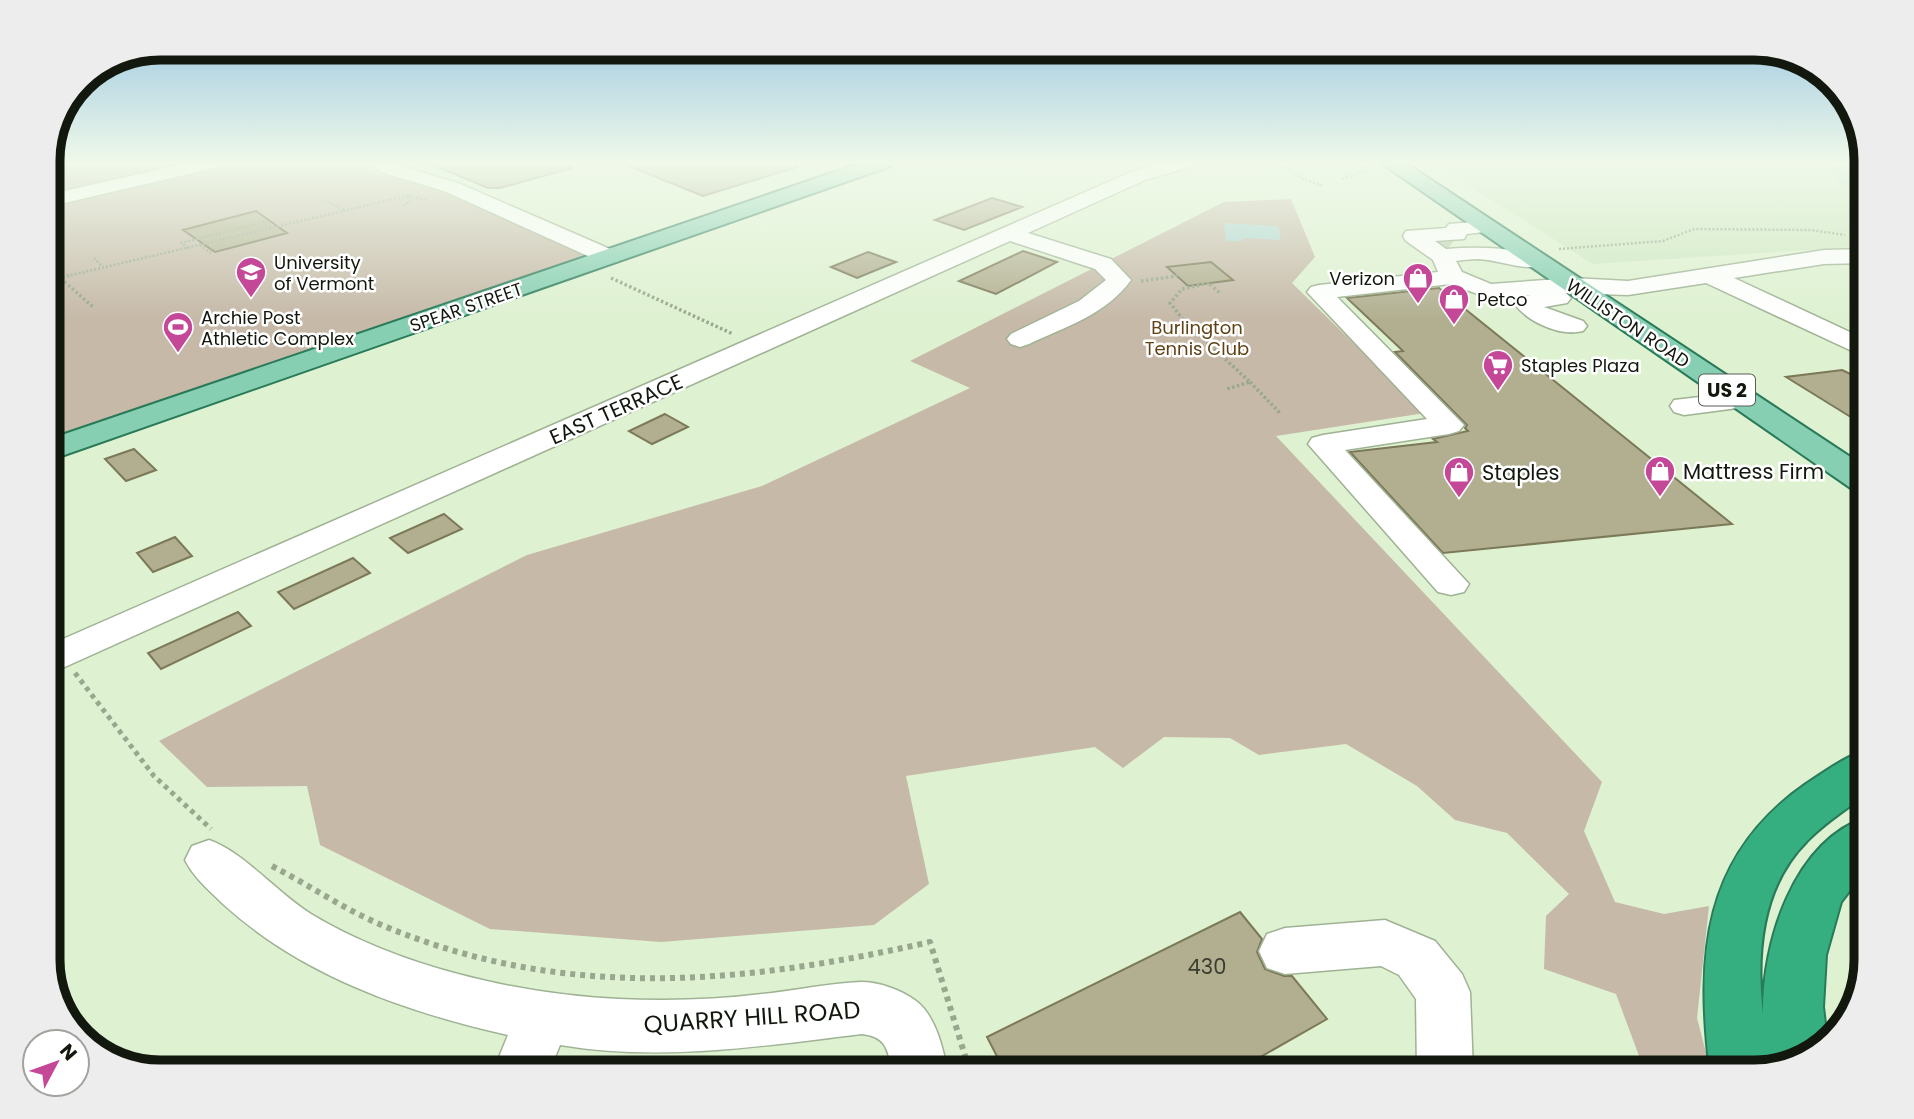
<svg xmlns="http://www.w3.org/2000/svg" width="1914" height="1119" font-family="Poppins,sans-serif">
  <rect width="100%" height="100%" fill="#def1d1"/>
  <path fill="#cfe7c1" d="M1446,162H1867V246L1593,264L1461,181Z"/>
  <path fill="#c6b9a8" d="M89,162H351L371,172L429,185L581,252L584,257L582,260L47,442V170Z
    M1291,199L1315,257L1292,283L1425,413L1276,436L1602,782L1584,831L1615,902L1664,914L1709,906L1697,1018L1711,1072H1645L1616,994L1544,969L1546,916L1569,894L1507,833L1455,820L1417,786L1346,744L1259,755L1230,738L1164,737L1123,768L1095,747L906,776L929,884L874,925L661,942L490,929L320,845L307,786L207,787L159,741L527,555L762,486L970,388L910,361L1224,202Z"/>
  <path fill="#abd3d1" d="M1835,162H1867V190L1843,185L1825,164Z
    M1224,223L1278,226L1281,240L1243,238V241H1226Z"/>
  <path fill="#b2af91" stroke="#7b7958" stroke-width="2" d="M426,162H571L572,168L500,188H488Z
    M619,162H796L797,167L703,196Z
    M992,198L1022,207L964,230L935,220Z
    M256,211L287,233L215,252L183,230Z
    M1023,251L1057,262L996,294L959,281Z
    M868,252L896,262L857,278L831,267Z
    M1211,262L1233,280L1188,286L1167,267Z
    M1439,288L1732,524L1443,553L1350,452L1437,442L1433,439L1468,431L1465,428L1467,425L1395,352L1403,351L1347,298Z
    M1842,370L1867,382V427L1786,377Z
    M665,414L688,427L652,444L629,431Z
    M134,449L156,470L126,481L105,459Z
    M444,514L462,529L408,553L390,538Z
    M175,537L192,556L153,572L137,553Z
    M353,558L370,573L294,609L278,592Z
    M238,612L251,626L161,669L148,653Z
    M1240,912L1262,939L1257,952L1265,969L1284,976H1292L1327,1019L1234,1072H1005L987,1037Z"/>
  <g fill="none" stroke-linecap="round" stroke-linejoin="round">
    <path stroke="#bfd0b4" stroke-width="20" stroke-dasharray="20 10" stroke-linecap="butt" d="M1440,239L1450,246"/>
    <g stroke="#9fb294" stroke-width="3">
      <path id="minor" d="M192,162H226L223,166L47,207V195Z
        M388,162L458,183L617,252L620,257L617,262H601L444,191L378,171L376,167L378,163Z
        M1165,162H1195L1192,166L1145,180L1028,233L1111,259L1131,280C1107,314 1065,327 1029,344L1020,347L1011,344L1007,339L1011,334L1079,301L1106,280L1095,269L1010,241L47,675V646L1131,172Z
        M1486,221L1493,223L1496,227L1493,231L1467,234L1464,239L1435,241L1446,249C1479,246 1512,248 1545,256L1548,261L1545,266C1522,271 1500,260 1478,259C1471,259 1463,260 1456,261L1462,272L1491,284L1573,278L1628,281L1824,250L1867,249V263L1824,264L1734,278L1867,340V358L1706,283L1628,295L1566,293L1571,298L1567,303L1544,307L1583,321L1587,326L1583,331C1560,337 1527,322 1514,303L1517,298L1531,295L1488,298L1451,284L1337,297L1464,425L1459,431L1449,434L1345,450L1469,584L1464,592L1451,595L1438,592L1308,444L1312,438L1323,435L1427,419L1307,292L1311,287L1319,285L1438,272L1433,260L1406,241L1403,236L1406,231L1446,228L1449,224Z
        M1743,392L1753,394L1757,400L1753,406L1684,415L1674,412L1670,406L1674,400Z
        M209,840C244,852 277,893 311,914C399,967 517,994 619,999C667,1001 714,1000 762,994C794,991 828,983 861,982C879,982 902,990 916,1001C936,1016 943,1049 948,1072H892C888,1050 887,1037 862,1034C761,1046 662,1062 560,1045L549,1072H493L508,1035C406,1012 302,976 223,904C209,890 194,878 185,860L192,846Z
        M1385,920L1435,941L1462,974L1470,992L1473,1072H1417L1416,999L1399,975L1381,966L1285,974L1267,968L1259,951L1267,934L1285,928Z"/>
    </g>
    <g stroke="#297a58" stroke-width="4">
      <path id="major" d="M864,162H894L891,166L47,461V440Z
        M1380,162H1404L1867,468V494L1855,491Z"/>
    </g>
    <g stroke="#297a58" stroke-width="4">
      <path id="highway" d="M1867,750V794C1846,809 1824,823 1807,841C1761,887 1756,953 1763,1014C1762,943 1793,842 1867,817V868L1841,902L1826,955L1823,1007L1827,1040L1811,1057L1772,1067L1771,1064V1067L1755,1072H1710C1696,956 1702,856 1806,784C1826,771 1844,757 1867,750Z"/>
    </g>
    <path stroke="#98a78e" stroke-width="2.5" stroke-dasharray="2 2" stroke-linecap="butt" d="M1279,162L1301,178L1323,186
      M47,167L75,162
      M1342,179L1365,171L1367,166
      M408,196L426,200
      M324,200L344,210
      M403,206L413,199
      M200,245L211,253
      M188,248L181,243L263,222L271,227
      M1559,249L1663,241L1694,229L1811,230L1845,235
      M94,258L103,267
      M47,266L59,277
      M63,277L411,195
      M1172,277L1177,276"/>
    <path stroke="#98a78e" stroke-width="3.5" stroke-dasharray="2.5 2.5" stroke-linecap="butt" d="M57,275L93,307
      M62,277L71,275
      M611,278L733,334
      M1141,281L1177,276
      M1209,283L1182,289L1170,303L1185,322L1250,382L1227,389
      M1210,284L1221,294
      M1250,382L1280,413"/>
    <path stroke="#98a78e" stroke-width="5" stroke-dasharray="4.5 4.5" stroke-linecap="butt" d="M75,673L154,776L211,829"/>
    <path stroke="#98a78e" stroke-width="6" stroke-dasharray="5 5" stroke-linecap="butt" d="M272,866C309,885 345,910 384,926C566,1002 743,984 930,942L970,1072"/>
    <use href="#minor" fill="#fff" fill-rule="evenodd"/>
    <use href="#major" fill="#86cfb3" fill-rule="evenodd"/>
    <use href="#highway" fill="#36af80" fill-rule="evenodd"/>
  </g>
  <linearGradient id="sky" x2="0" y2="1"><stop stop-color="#8fc0df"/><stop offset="0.51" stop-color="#f0f9ea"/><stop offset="1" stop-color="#f0f9ea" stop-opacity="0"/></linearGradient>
  <rect width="1914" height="319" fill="url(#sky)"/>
  <defs>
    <g id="university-pin" transform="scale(1.575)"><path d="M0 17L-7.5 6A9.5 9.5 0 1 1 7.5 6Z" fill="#c54898" stroke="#fff"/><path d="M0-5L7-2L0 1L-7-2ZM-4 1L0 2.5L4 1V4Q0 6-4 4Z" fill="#fff"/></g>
    <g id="shop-pin" transform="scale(1.575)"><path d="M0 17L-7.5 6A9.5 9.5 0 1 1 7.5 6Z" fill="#c54898" stroke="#fff"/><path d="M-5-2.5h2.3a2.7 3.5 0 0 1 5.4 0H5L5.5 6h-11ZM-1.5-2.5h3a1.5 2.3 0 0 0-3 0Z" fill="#fff"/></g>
    <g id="stadium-pin" transform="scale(1.575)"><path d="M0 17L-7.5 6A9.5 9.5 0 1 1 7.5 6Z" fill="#c54898" stroke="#fff"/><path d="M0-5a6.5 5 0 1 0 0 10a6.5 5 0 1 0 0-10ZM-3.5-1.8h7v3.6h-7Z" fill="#fff"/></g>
    <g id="supermarket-pin" transform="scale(1.575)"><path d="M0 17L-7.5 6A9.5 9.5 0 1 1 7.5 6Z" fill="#c54898" stroke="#fff"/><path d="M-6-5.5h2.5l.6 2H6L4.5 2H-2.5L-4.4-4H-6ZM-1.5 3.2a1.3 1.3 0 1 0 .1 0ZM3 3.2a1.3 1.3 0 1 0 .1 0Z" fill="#fff"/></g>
  </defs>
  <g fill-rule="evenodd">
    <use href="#university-pin" x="251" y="272"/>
    <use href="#shop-pin" x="1418" y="278"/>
    <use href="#shop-pin" x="1454" y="299"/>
    <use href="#stadium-pin" x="178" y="327"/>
    <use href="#supermarket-pin" x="1498" y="365"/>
    <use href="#shop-pin" x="1660" y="471"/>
    <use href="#shop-pin" x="1459" y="472"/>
  </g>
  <g text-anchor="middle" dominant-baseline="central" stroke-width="5" stroke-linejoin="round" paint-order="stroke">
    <g font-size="18" fill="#12180d" stroke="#fff" text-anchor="start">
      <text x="274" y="262">University<tspan x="274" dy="21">of Vermont</tspan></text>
      <text x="1395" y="278" text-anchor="end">Verizon</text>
      <text x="1477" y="299">Petco</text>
      <text x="201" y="317">Archie Post<tspan x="201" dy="21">Athletic Complex</tspan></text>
      <text x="1521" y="365">Staples Plaza</text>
    </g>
    <g font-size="18" fill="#12180d" stroke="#fff">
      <text transform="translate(466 307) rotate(-19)">SPEAR STREET</text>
      <text transform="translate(1628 323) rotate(34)">WILLISTON ROAD</text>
    </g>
    <g font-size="18" fill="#5f4114" stroke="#fff">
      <text x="1197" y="327">Burlington<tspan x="1197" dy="21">Tennis Club</tspan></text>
    </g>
    <rect fill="#fff" stroke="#595d56" stroke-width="2" x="1699" y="374.5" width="56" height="31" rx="5"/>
    <g font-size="19" font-weight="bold" fill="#12180d">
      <text x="1727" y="390">US 2</text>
    </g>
    <g font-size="21" fill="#12180d" stroke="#fff">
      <text transform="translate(616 409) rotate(-24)">EAST TERRACE</text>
    </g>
    <g font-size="21" fill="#12180d" stroke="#fff" text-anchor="start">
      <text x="1683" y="471">Mattress Firm</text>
      <text x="1482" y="472">Staples</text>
    </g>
    <g font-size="21" fill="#3a3e2e">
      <text x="1207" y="966">430</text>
    </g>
    <g font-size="24" fill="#12180d" stroke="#fff">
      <text transform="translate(752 1017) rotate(-4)">QUARRY HILL ROAD</text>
    </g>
  </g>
  <path d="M0 0H1914V1119H0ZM160 60H1754A100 100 0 0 1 1854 160V960A100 100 0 0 1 1754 1060H160A100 100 0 0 1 60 960V160A100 100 0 0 1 160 60Z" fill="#ecedec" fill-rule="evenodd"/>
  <path fill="none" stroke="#12180d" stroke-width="9" d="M160 60H1754A100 100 0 0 1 1854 160V960A100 100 0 0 1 1754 1060H160A100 100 0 0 1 60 960V160A100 100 0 0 1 160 60Z"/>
  <g transform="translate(56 1063) rotate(49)"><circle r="33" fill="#ffffff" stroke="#a0a39e" stroke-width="2"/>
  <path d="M0-5L12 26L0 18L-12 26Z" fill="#c54898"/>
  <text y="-10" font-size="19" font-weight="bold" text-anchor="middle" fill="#12180d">N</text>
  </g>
</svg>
